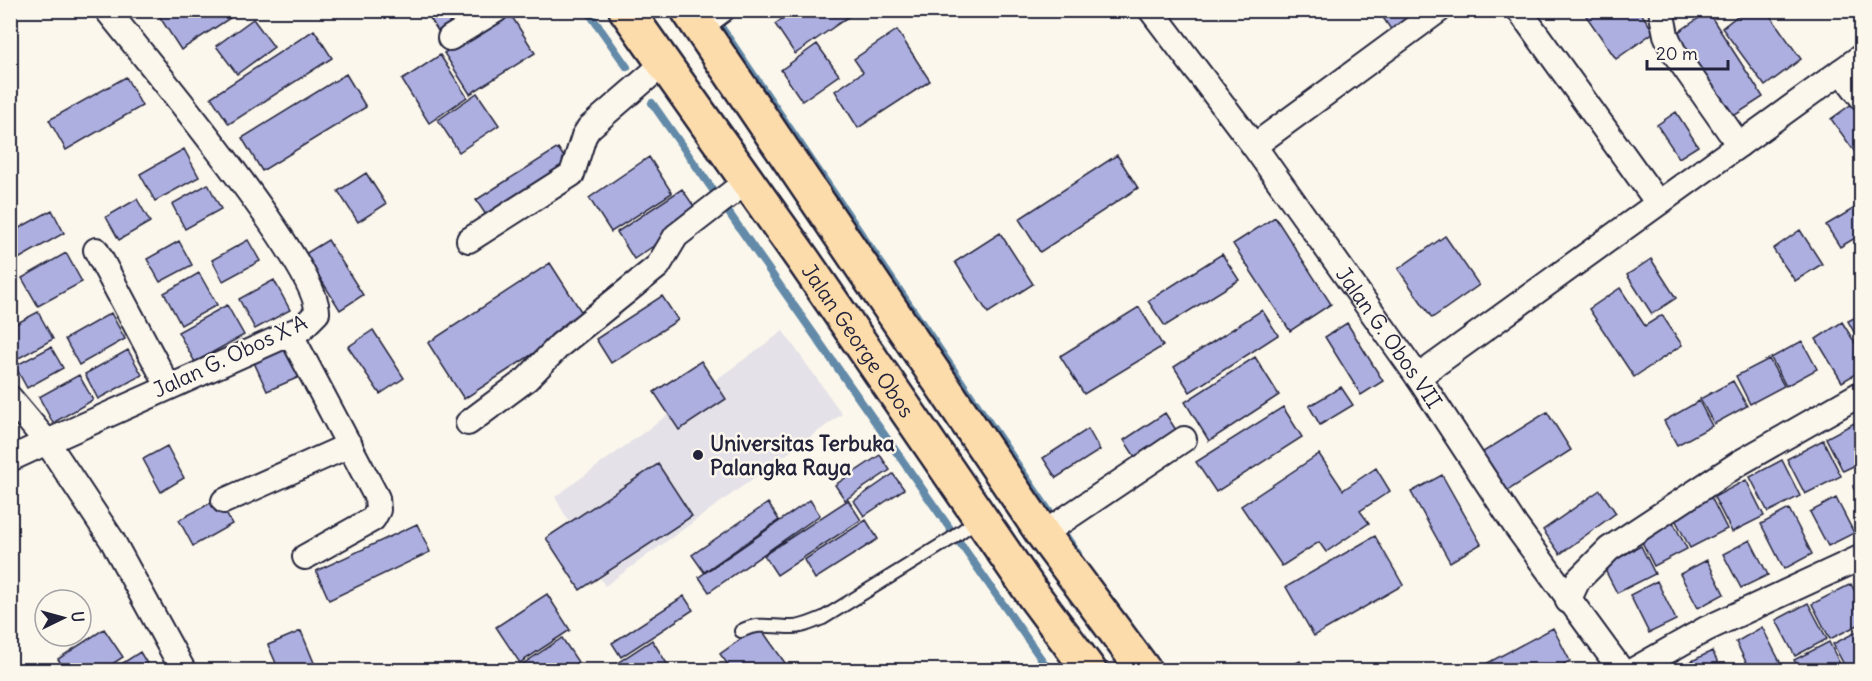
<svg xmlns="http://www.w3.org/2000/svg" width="1872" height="681" font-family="Delius,sans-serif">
  <rect width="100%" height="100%" fill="#fbf7ec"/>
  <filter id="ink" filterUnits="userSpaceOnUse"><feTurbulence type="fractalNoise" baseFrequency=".0167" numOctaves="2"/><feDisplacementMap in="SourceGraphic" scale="12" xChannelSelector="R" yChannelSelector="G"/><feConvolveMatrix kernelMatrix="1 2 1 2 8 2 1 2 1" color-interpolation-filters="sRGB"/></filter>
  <g filter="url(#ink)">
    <path fill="#e4e1e8" d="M783,331L842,414L605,586L555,497Z"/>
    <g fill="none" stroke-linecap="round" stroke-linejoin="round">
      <path stroke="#648aa8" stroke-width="8" d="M587,10L627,67
        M715,18L1078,554
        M652,103L1049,670"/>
    </g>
    <path fill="#adafe0" stroke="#22223b" stroke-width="1.5" d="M167,10H225L230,18L181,50L159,16Z
      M425,10H470L438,31Z
      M795,10H858L795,54L775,24Z
      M1378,10H1415L1419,16L1394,34Z
      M1582,10H1639L1654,32L1616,59Z
      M1745,10H1766L1801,59L1765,86L1722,28Z
      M509,12L535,53L470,94L444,53Z
      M1708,12L1763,97L1726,121L1671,37Z
      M253,19L274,47L237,74L216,46Z
      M314,30L332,58L229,124L211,97Z
      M897,30L930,81L858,128L835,91L863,72L854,59Z
      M817,44L839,75L802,101L781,70Z
      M440,55L467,97L429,123L402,80Z
      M346,74L366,107L262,171L242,138Z
      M126,77L142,106L66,150L49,120Z
      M477,93L499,125L459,152L438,120Z
      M1856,101L1862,109V162L1831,119Z
      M1676,112L1698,146L1679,158L1657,125Z
      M558,148L570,166L488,218L476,200Z
      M184,149L199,177L155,201L140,174Z
      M1117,155L1138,188L1040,252L1019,219Z
      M649,157L672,193L611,232L589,198Z
      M366,173L386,204L358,222L338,191Z
      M208,184L221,209L185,229L172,204Z
      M682,189L700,215L634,259L617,232Z
      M137,199L150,222L119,240L106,217Z
      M1858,206L1862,211V234L1840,247L1826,225Z
      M52,210L64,233L13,262L10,233Z
      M1275,217L1331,304L1290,331L1233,244Z
      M1800,230L1822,264L1795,281L1773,249Z
      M1000,233L1033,284L988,313L955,262Z
      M1445,236L1479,285L1432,318L1398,269Z
      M248,240L260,261L223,281L212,260Z
      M328,240L363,295L340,310L305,254Z
      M179,241L192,265L160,282L147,259Z
      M66,253L82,282L38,306L22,278Z
      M1222,254L1239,280L1165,326L1148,301Z
      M1651,259L1676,298L1652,314L1627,275Z
      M550,263L586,319L464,399L428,343Z
      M199,273L217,305L181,325L164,293Z
      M274,280L290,310L255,329L239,299Z
      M1620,288L1645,326L1662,315L1682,345L1634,377L1589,309Z
      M662,296L678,320L611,363L596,339Z
      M227,305L244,335L195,362L178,332Z
      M1139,307L1163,346L1084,394L1060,356Z
      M1262,310L1278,335L1190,392L1174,367Z
      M38,312L53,339L10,363V327Z
      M111,313L125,339L79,365L65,339Z
      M1862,314V347L1848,321Z
      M1842,322L1862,354V370L1842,382L1816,339Z
      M1347,323L1383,381L1361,395L1325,337Z
      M373,330L404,378L380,394L348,347Z
      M290,340L306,374L267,391L252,358Z
      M1802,341L1817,369L1786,386L1771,358Z
      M51,347L63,368L27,388L15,366Z
      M128,350L142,375L98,399L85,374Z
      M1255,357L1279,395L1209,441L1185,402Z
      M1769,359L1784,386L1750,404L1736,376Z
      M701,361L726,399L679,430L654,392Z
      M79,375L93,400L53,423L39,397Z
      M1733,381L1747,406L1714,424L1700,399Z
      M1341,387L1353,405L1320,425L1309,406Z
      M1699,401L1712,426L1677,445L1664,421Z
      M1283,407L1302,437L1216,492L1196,462Z
      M1547,412L1571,450L1504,493L1480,454Z
      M1165,413L1178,433L1137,460L1124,440Z
      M1860,420L1862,462L1843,471L1826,438Z
      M1088,429L1100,450L1056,478L1043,458Z
      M1823,440L1841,476L1805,494L1787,459Z
      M167,446L184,478L161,492L143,459Z
      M1319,454L1343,490L1376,468L1390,491L1360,511L1369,523L1326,552L1319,542L1282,566L1241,506Z
      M880,455L890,470L845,500L835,485Z
      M1782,460L1800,496L1768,512L1750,477Z
      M658,464L692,516L580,590L546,538Z
      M893,474L904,489L864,516L854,501Z
      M1442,475L1481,544L1450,562L1411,492Z
      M1746,480L1764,516L1732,532L1714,497Z
      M1862,483V504L1853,487Z
      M1600,490L1616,513L1560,554L1543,530Z
      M1711,497L1727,529L1690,548L1674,517Z
      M1836,498L1854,533L1828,546L1810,512Z
      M218,499L232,524L193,546L179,520Z
      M810,500L820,515L709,592L699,577Z
      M848,500L861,520L777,575L764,555Z
      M768,503L779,520L704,572L692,555Z
      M1789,509L1812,554L1784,569L1761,524Z
      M866,520L878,539L815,579L804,560Z
      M1672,520L1687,549L1654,566L1639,536Z
      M417,524L430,552L329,600L316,571Z
      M1375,536L1403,585L1314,636L1286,587Z
      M1750,540L1768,575L1741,588L1723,554Z
      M1641,546L1655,574L1617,593L1603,566Z
      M1707,560L1724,594L1698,608L1680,574Z
      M1657,581L1676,620L1649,633L1630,595Z
      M1851,584L1862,605V623L1830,639L1812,604Z
      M547,594L570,630L520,663L496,627Z
      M684,596L693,610L621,657L612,643Z
      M1808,603L1827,639L1795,656L1776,620Z
      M759,626L790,670H732L720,654Z
      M1762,627L1780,662L1764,670H1750L1736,642Z
      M1553,628L1570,661L1552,670H1481L1480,667Z
      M104,629L123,657L103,670H65L58,659Z
      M1862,629V670H1847L1833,644Z
      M301,631L317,670H279L268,645Z
      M562,638L578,662L566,670H527L523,664Z
      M652,640L671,670H614L611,667Z
      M1829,642L1843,670H1800L1794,660Z
      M1712,651L1722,670H1674Z
      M140,652L151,670H112Z
      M1300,661L1306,670H1283Z
      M961,663L967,670H951Z"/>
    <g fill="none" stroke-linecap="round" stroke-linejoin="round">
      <g stroke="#22223b" stroke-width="16">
        <path id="lane" d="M741,631C758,622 771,627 790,627C801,628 812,622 823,618L951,539L978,519"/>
      </g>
      <g stroke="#22223b" stroke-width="28">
        <g id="street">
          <path d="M107,10C145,58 320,267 317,313L302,328L47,442L112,540L183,670"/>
          <path id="s1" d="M1151,10L1254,146L1418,377L1515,525L1621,670"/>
          <path d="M1519,10L1658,203"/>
          <path d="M1661,10L1666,35L1673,51L1739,145"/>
          <path d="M699,27L722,10"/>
          <path d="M450,38L496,10"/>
          <path d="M1841,71L1862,98"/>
          <path d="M1254,146L1439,10"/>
          <path d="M469,240L572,174L584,136L589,128L663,64"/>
          <path d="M96,250L168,386"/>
          <path d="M290,333L377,498L378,510L373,519L305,557"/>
          <path d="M1418,377L1862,56"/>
          <path d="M10,398L47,442L10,459"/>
          <path d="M468,423L527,379L560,345L658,266L676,236L747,181"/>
          <path d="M224,501L350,445"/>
          <path d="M1043,534L1184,439"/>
          <path d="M1568,601L1578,580L1609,549L1741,462L1862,393"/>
          <path d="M1634,670L1706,629L1862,557"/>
        </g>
      </g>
      <g stroke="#22223b" stroke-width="38">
        <g id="primary">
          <path id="s2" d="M626,10L804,261L1034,596L1089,670"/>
          <path d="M688,10L1043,534L1144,670"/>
        </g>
      </g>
      <use href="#lane" stroke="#fbf7ec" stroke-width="12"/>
      <use href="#street" stroke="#fbf7ec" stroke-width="24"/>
      <use href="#primary" stroke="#fddcac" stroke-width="33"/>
    </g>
  </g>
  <circle fill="#22223b" stroke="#fbf7ec" stroke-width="2" cx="698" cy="455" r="6"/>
  <g text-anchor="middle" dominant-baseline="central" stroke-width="5" stroke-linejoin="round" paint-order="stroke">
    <g font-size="21" fill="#22223b" stroke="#fbf7ec">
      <text stroke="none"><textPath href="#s1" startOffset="405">Jalan G. Obos VII</textPath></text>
      <text stroke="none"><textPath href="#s2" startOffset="404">Jalan George Obos</textPath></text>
      <text transform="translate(230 356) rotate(-25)">Jalan G. Obos X A</text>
    </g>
    <g font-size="21" font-weight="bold" fill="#22223b" stroke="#fbf7ec" text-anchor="start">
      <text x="710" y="443">Universitas Terbuka<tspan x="710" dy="24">Palangka Raya</tspan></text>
    </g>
  </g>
  <rect width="1872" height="681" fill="none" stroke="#fbf7ec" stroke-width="36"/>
  <rect x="18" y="18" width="1836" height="645" fill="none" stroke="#22223b" stroke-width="2" filter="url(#ink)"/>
  <g transform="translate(63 618) rotate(85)"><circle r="28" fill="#fbf7ec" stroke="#a4a2a5" stroke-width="1.5"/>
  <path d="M0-4.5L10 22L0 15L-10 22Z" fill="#22223b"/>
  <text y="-9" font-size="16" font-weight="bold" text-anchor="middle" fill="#22223b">U</text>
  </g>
  <path d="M1647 60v9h81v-9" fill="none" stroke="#22223b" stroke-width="3"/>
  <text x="1656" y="60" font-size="18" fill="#22223b" stroke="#fbf7ec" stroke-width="4.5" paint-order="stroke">20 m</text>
</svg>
